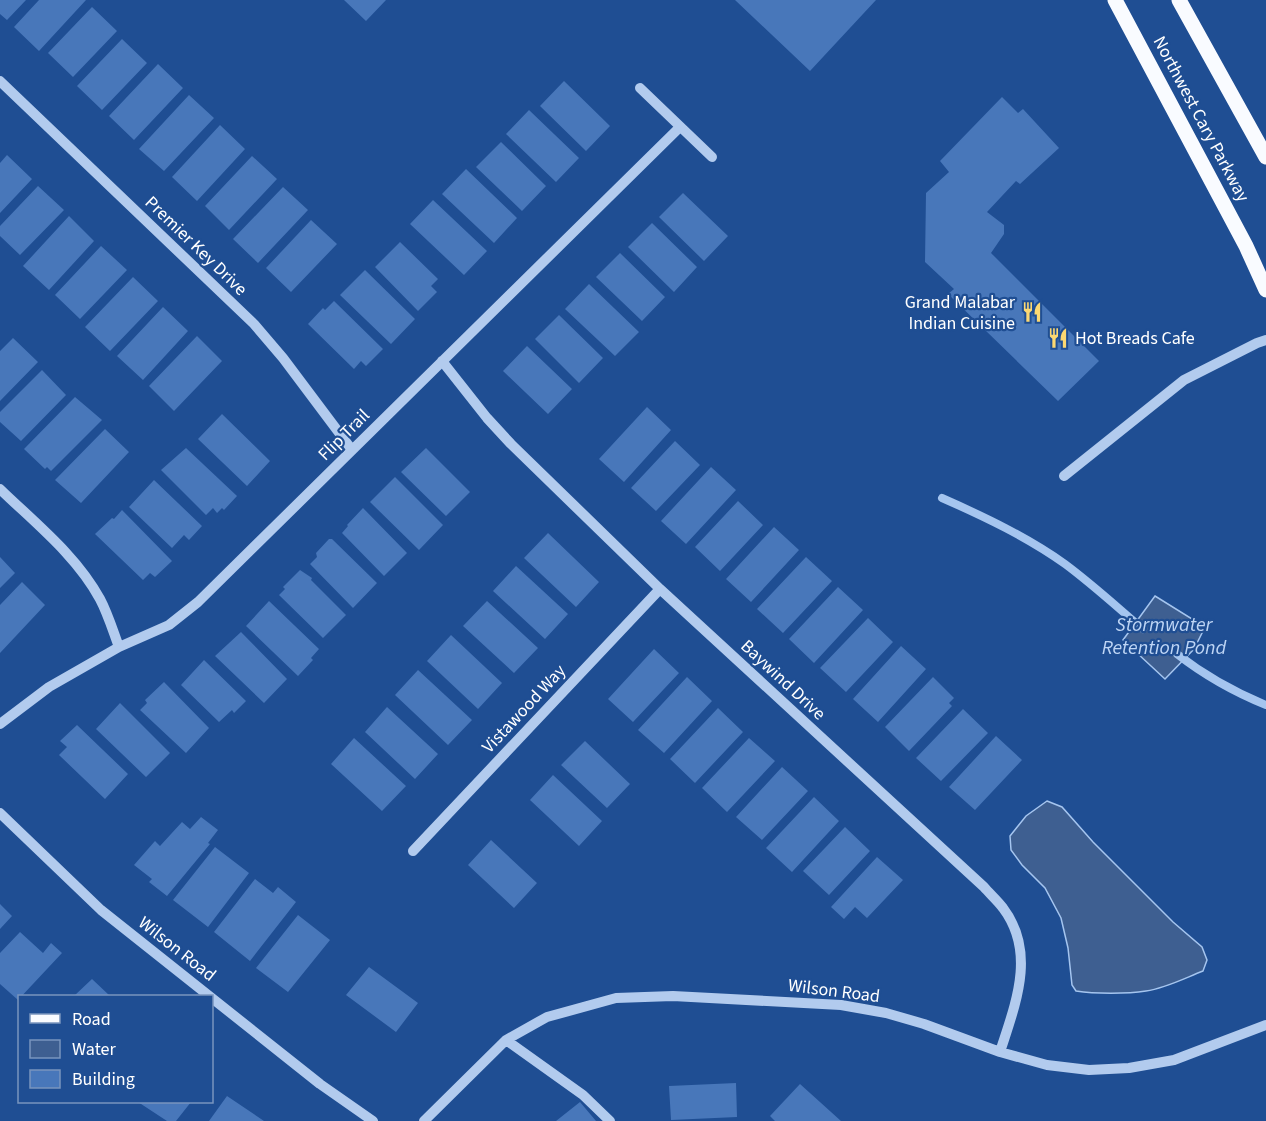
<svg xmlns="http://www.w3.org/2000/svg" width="1266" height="1121" font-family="'Source Sans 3',sans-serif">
  <rect width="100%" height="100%" fill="#1f4e93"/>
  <path fill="#3e5f91" stroke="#a5c5ef" stroke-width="1.5" d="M1155,596L1205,627L1194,649L1165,679L1123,640Z
    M1047,801L1062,807L1093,842L1173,922L1202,947L1207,960L1203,971C1185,978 1166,988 1146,991C1127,994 1095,994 1076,991L1072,985L1068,948L1061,918L1045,888L1022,865L1011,850L1010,836L1026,816Z"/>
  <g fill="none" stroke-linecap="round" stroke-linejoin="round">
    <path stroke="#a5c5ef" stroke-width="8" d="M942,498C985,517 1027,537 1065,564C1092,584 1117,607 1143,629
      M1177,654C1204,675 1234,692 1266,705"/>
  </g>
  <path fill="#4877ba" d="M0,0H26L7,20L0,14Z
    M39,0H86L39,51L14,27Z
    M344,0H386L366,21Z
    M735,0H876L810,71Z
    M92,7L117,31L73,77L48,53Z
    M122,39L147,63L102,110L77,86Z
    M158,64L183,88L134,140L109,116Z
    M564,81L610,126L586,151L540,106Z
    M189,95L214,118L164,171L139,149Z
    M1002,97L1018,113L1023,109L1059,148L1020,184L1016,181L987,212L1004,225V234L991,253L1099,361L1058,401L948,294L954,289L925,262L926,193L949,172L940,161Z
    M529,110L579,158L556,182L506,134Z
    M220,125L245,149L197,201L172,177Z
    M501,142L546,186L522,211L476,167Z
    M7,155L32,179L0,213V163Z
    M252,156L277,179L229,230L205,206Z
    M466,169L517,218L494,243L442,194Z
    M38,186L64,210L20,255L0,236V226Z
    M283,187L308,210L258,263L233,239Z
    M683,193L728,236L704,261L659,217Z
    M433,200L487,251L464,275L410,224Z
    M69,216L94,241L49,290L23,266Z
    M311,220L337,244L291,292L266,268Z
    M652,223L697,267L674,292L628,247Z
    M400,242L438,279L431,286L437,292L418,311L375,267Z
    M101,246L127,270L80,319L55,295Z
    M620,253L665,297L642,321L596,277Z
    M365,270L415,319L391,344L340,295Z
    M133,277L158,301L110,351L85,327Z
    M589,284L639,332L615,356L565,309Z
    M334,301L383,349L366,366L361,361L354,369L308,324L323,308L325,310Z
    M163,307L188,331L143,380L117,356Z
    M559,315L603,358L579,383L535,339Z
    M197,336L222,361L174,411L149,386Z
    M13,338L38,362L0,401V351Z
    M527,346L572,389L548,414L503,371Z
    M42,370L66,395L21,441L0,422V412Z
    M75,397L102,420L51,471L47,467L45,469L24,449Z
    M647,407L671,430L624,482L599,459Z
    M222,414L270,461L247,486L198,439Z
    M105,429L129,452L81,503L55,480Z
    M675,441L700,465L656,511L631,488Z
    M186,448L237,496L224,510L222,508L217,513L213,508L206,515L161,470Z
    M426,448L470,492L446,516L401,472Z
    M711,467L736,490L686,544L661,521Z
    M395,477L443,525L419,550L370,502Z
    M154,480L202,526L189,540L184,535L172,548L129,507Z
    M738,501L763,525L720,571L695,547Z
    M363,508L407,553L384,576L342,533L348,526L347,525Z
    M122,510L172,561L155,577L150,573L143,580L95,534L112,518L114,519Z
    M774,527L799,550L751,602L726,579Z
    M548,533L599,582L576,607L524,558Z
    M329,539H332L377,583L353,608L310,564L317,557L316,553Z
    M0,557L15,573L0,588Z
    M806,557L832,581L783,633L757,609Z
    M516,566L568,614L545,639L493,591Z
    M300,570L312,578L311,580L346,615L323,638L279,595L285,589L283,587Z
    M22,582L45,605L0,653V605Z
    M838,587L863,610L814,663L789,639Z
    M269,601L319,649L311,658L313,660L298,676L246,626Z
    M487,601L538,648L514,673L463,626Z
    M868,618L893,642L846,692L820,668Z
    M241,632L287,679L264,703L215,656Z
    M451,635L502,683L478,709L427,661Z
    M901,646L926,669L878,722L853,699Z
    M654,649L679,673L633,722L608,699Z
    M204,660L246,701L234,713L232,710L219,722L181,685Z
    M418,670L472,720L448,745L395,695Z
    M687,677L712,701L664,753L638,730Z
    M933,677L954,698L949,703L952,706L909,751L885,727Z
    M164,682L209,728L186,753L140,710L147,703L145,700Z
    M120,703L170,753L146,777L96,729Z
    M387,707L438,754L415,779L365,732Z
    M718,708L743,732L695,783L670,759Z
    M963,709L988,733L941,781L916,758Z
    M77,725L128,774L105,799L59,755L67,747L60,741Z
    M996,736L1022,760L975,810L949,787Z
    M354,738L406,786L382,811L331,764Z
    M749,738L775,761L727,812L702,788Z
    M585,741L630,784L607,808L561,765Z
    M782,767L808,791L762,840L736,817Z
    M553,775L602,821L579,846L530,800Z
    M814,797L839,821L792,872L766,848Z
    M201,817L218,830L208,843L210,844L167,896L149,882L152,879L134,865L155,841L160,846L182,822L190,829Z
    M845,827L870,851L829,895L803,871Z
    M491,840L537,883L514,908L468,865Z
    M215,847L249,873L208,927L173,900Z
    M877,857L903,880L867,918L855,907L844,919L831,907Z
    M255,879L273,893L278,887L296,902L250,961L214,932Z
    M0,904L12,916L0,929Z
    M298,915L330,940L288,992L256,968Z
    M20,932L43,953L51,943L62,953L18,1000L0,984V953Z
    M369,967L418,1003L396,1032L346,995Z
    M92,979L110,996H74Z
    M736,1083L737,1117L671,1120L669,1086Z
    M800,1084L841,1121H775L770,1116Z
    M227,1096L264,1121H209Z
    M138,1102H191L176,1121H167Z
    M580,1102L596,1121H556Z"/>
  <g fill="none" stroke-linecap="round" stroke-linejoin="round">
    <path stroke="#b2cbee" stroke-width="10" d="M0,81L254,324L283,358L352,450
      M640,88L712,157
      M442,361L487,418L511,444L660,589L984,887C990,894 998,901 1003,908C1037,953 1015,1005 1000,1052
      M1064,476L1184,380L1257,343L1266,340
      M0,489C35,523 76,555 100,599C108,614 113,631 119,647
      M0,724L49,687L119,647L169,625L198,602L680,127
      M0,813L101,910L320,1084L373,1121
      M413,851L660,589
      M506,1040L583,1095L610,1121
      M424,1121L506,1040L547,1017L616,998L673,996L841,1005L886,1013L924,1024L1000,1052L1047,1065L1089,1070L1129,1068L1174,1060L1266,1025"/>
    <path stroke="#f9fbff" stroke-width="15" d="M1115,0L1246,246L1266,290
      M1179,0L1266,157"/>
  </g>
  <defs>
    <g id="restaurant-bare" transform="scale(1.62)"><path d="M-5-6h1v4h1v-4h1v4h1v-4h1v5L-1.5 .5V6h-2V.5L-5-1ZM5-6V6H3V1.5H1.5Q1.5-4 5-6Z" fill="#fcd872" stroke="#1f4e93" stroke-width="2.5" paint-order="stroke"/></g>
  </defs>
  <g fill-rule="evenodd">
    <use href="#restaurant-bare" x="1032" y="312"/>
    <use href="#restaurant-bare" x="1058" y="338"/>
  </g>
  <g text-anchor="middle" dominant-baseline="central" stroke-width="4.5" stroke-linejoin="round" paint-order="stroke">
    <g font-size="18" fill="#fff" stroke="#1f4e93">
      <text transform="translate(1201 119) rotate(62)">Northwest Cary Parkway</text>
      <text transform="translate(196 246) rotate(44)">Premier Key Drive</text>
      <text transform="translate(344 435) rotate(-45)">Flip Trail</text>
      <text transform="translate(783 680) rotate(43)">Baywind Drive</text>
      <text transform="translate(524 709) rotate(-47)">Vistawood Way</text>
      <text transform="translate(177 949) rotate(38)">Wilson Road</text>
      <text transform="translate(834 991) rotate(7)">Wilson Road</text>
    </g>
    <g font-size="18" fill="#fff" stroke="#1f4e93" text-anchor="end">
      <text x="1015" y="302">Grand Malabar<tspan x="1015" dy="21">Indian Cuisine</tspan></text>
      <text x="1075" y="338" text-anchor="start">Hot Breads Cafe</text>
    </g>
    <g font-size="20" font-style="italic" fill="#bed5f5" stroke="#1f4e93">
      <text x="1164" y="625">Stormwater<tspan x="1164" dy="23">Retention Pond</tspan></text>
    </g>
  </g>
  <rect x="18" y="995" width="195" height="108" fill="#1f4e93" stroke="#7995be" stroke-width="1.5"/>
  <rect x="30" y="1014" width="30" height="9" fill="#f9fbff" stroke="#7995be" stroke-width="1.5"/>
  <text x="72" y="1025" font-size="18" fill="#ffffff">Road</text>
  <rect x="30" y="1040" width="30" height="18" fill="#3e5f91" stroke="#7995be" stroke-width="1.5"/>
  <text x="72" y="1055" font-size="18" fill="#ffffff">Water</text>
  <rect x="30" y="1070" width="30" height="18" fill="#4877ba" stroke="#7995be" stroke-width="1.5"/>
  <text x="72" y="1085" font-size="18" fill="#ffffff">Building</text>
</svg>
